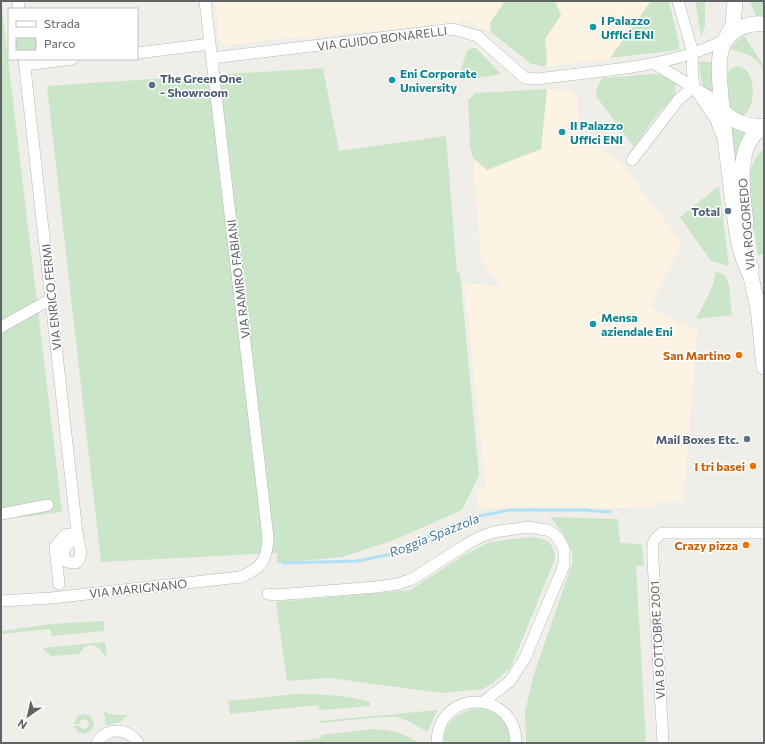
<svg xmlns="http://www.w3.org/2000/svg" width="765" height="744" font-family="Commissioner,sans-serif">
  <rect width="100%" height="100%" fill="#f0eee8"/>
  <path fill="#fcf3e2" d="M215,1H669L679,44V50L545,67L531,64L491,32L460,19V24L270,40L220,46Z
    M547,89L571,90L577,97L580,138L618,159L682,243L650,307L693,330L698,323L683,501H654V507L609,508L529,506L477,509V488L486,487L464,283L500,287L481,259L473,158L470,147L468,100L475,93Z"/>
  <path fill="#cae5c7" d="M1,1L62,512L1,520Z
    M505,1H555L561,15L545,39L547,59L545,67L531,64L491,32L490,23Z
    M651,1H669L679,44V50L610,58Z
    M695,1H705V26L701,36Z
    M750,1H764V18H757Z
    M744,35C748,43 764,64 764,70C759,62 752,55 743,53C739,51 734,51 730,49L736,42Z
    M472,48H476L501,74L463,80L460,72L467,51Z
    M702,61L713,63L712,92L702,85L699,63Z
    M739,66C765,73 750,139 730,107L727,81L728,72L734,67Z
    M323,68L339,151L446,136L457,273H460L479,475L462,510L394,540L342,557L277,563V553L101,562L47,86Z
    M653,74L665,75L676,82L675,95L656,116L634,147L596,96L597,89L602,78Z
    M547,89L541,149L487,170L473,158L470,147L468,100L475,93Z
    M731,127L745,131L735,160Z
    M764,149V254L758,255L749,202V174L756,157Z
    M719,186L729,266L711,261L680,217Z
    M716,272L725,275L729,285L732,315L696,319C704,304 713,289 716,272Z
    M550,517L618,519L620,543L642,544L644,566H636L646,743H526L525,712L533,677L573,561C572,543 561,531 550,517Z
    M530,537C546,539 554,541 555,559L511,667L492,684L483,689L441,693L330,678L287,681L276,602L410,590L464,555L490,542Z
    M104,621V631L52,636L50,629L1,634V631L51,624Z
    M105,642L107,658C103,655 102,651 98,648C91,641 83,647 79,654L51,656L42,648Z
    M297,694C322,694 345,695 370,702V706L320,710L318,705L230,714L228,701Z
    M480,708C498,712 510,723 511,743H444C442,721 461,710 480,708Z
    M438,710L430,725L428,732L408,721L397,717H381L320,723V721Z
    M103,711L113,715H128L120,722L108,725L105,724V717Z
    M84,714L90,716L94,724L92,730L84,734L78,732L74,726H79L81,728L86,729L89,726L88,721L83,719L80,721L79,724H74L78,716Z
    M374,729C393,731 402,731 418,743H280L321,738V735Z"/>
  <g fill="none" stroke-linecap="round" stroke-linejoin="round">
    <path stroke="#afe1f9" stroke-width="3" d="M283,563L358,561L396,553L439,531L474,517L510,510H584L610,512"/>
    <g stroke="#b5b8bb" stroke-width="12">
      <path id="street" d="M18,1L19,9
        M678,1L693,53L692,68L694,87L716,120L721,134
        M137,53L210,44
        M212,58L453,29L477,36L525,78L537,79C599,70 670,69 726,39
        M24,59L77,533C78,542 85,557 76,563L67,562C58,550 69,543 77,536
        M655,64L711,98L722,110
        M25,65L72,59
        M632,160L679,99L694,87
        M1,327L51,299
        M1,514L48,505
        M59,584L55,547L65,535L77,533
        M268,594L276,595L376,587L398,584L412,579L464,546L480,537L494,532L528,527L547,530L553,533L558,538L564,549V565L525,658L510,681L483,702
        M1,601L51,598L240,577C261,569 267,560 268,538L205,1
        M97,743C107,726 128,728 138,743
        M437,743C437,688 516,689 516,743
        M663,743L653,559C653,547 650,541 662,533H764"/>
    </g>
    <g stroke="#b4b8bb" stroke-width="16">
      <path id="secondary" d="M726,38L733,25L735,1
        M722,110C731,121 749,128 764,126
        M746,223C743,196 733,143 764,127
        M751,267V277L758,308L764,367
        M751,277C746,266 741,255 739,243C735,224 733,205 731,186C727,157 724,128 721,98C720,82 717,63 722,47C728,30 748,22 764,24"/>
    </g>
    <use href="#street" stroke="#fff" stroke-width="11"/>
    <use href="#secondary" stroke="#fff" stroke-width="15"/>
  </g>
  <g fill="#0f9aa8" stroke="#fff" stroke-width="1.5">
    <circle cx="593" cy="27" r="4"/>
    <circle cx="392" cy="80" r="4"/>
    <circle cx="562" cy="132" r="4"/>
    <circle cx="593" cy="324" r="4"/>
  </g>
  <g fill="#5c6f8a" stroke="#fff" stroke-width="1.5">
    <circle cx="152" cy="85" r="4"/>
    <circle cx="728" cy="211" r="4"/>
    <circle cx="747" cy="439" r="4"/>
  </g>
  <g fill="#e8710a" stroke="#fff" stroke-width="1.5">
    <circle cx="739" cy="355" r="4"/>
    <circle cx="753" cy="466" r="4"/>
    <circle cx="746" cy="545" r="4"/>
  </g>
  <g text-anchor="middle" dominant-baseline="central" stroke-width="3" stroke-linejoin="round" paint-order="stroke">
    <g font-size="12" font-weight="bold" fill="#0d838f" stroke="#fff" text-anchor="start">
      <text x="601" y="20">I Palazzo<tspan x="601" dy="14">Uffici ENI</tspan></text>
      <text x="400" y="73">Eni Corporate<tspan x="400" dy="14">University</tspan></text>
      <text x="570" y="125">II Palazzo<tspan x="570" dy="14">Uffici ENI</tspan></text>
      <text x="601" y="317">Mensa<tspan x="601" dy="14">aziendale Eni</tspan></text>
    </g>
    <g font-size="12" fill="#5f6467" stroke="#fff">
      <text transform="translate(382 38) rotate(-7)">VIA GUIDO BONARELLI</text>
      <text transform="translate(746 224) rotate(-95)">VIA ROGOREDO</text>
      <text transform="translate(238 279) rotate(-97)">VIA RAMIRO FABIANI</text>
      <text transform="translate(51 297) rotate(-96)">VIA ENRICO FERMI</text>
      <text transform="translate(138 588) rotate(-6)">VIA MARIGNANO</text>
      <text transform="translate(657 640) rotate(-93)">VIA 8 OTTOBRE 2001</text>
    </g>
    <g font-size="12" font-weight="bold" fill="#4e5e75" stroke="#fff" text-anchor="end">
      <text x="160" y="78" text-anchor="start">The Green One<tspan x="160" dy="14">- Showroom</tspan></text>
      <text x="720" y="211">Total</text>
      <text x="739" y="439">Mail Boxes Etc.</text>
    </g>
    <g font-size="12" font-weight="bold" fill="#c56008" stroke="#fff" text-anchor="end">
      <text x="731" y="355">San Martino</text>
      <text x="745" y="466">I tri basei</text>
      <text x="738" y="545">Crazy pizza</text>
    </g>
    <g font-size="13" font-style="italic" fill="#45779a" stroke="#fff">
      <text transform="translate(434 535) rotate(-22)">Roggia Spazzola</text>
    </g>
  </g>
  <rect width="765" height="744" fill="none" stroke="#5f6467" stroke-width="4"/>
  <rect x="8" y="8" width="130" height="52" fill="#ffffff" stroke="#bfc1c2"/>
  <rect x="16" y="21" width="20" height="6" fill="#ffffff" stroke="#bfc1c2"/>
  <text x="44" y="28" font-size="12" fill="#5f6467">Strada</text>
  <rect x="16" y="38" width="20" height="12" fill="#cae5c7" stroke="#bfc1c2"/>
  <text x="44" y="48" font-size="12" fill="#5f6467">Parco</text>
  <g transform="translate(28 716) rotate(214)" stroke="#ffffff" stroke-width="3" paint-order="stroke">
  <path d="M0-3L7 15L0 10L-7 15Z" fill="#5f6467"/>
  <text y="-6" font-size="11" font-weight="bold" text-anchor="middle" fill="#5f6467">N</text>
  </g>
</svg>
